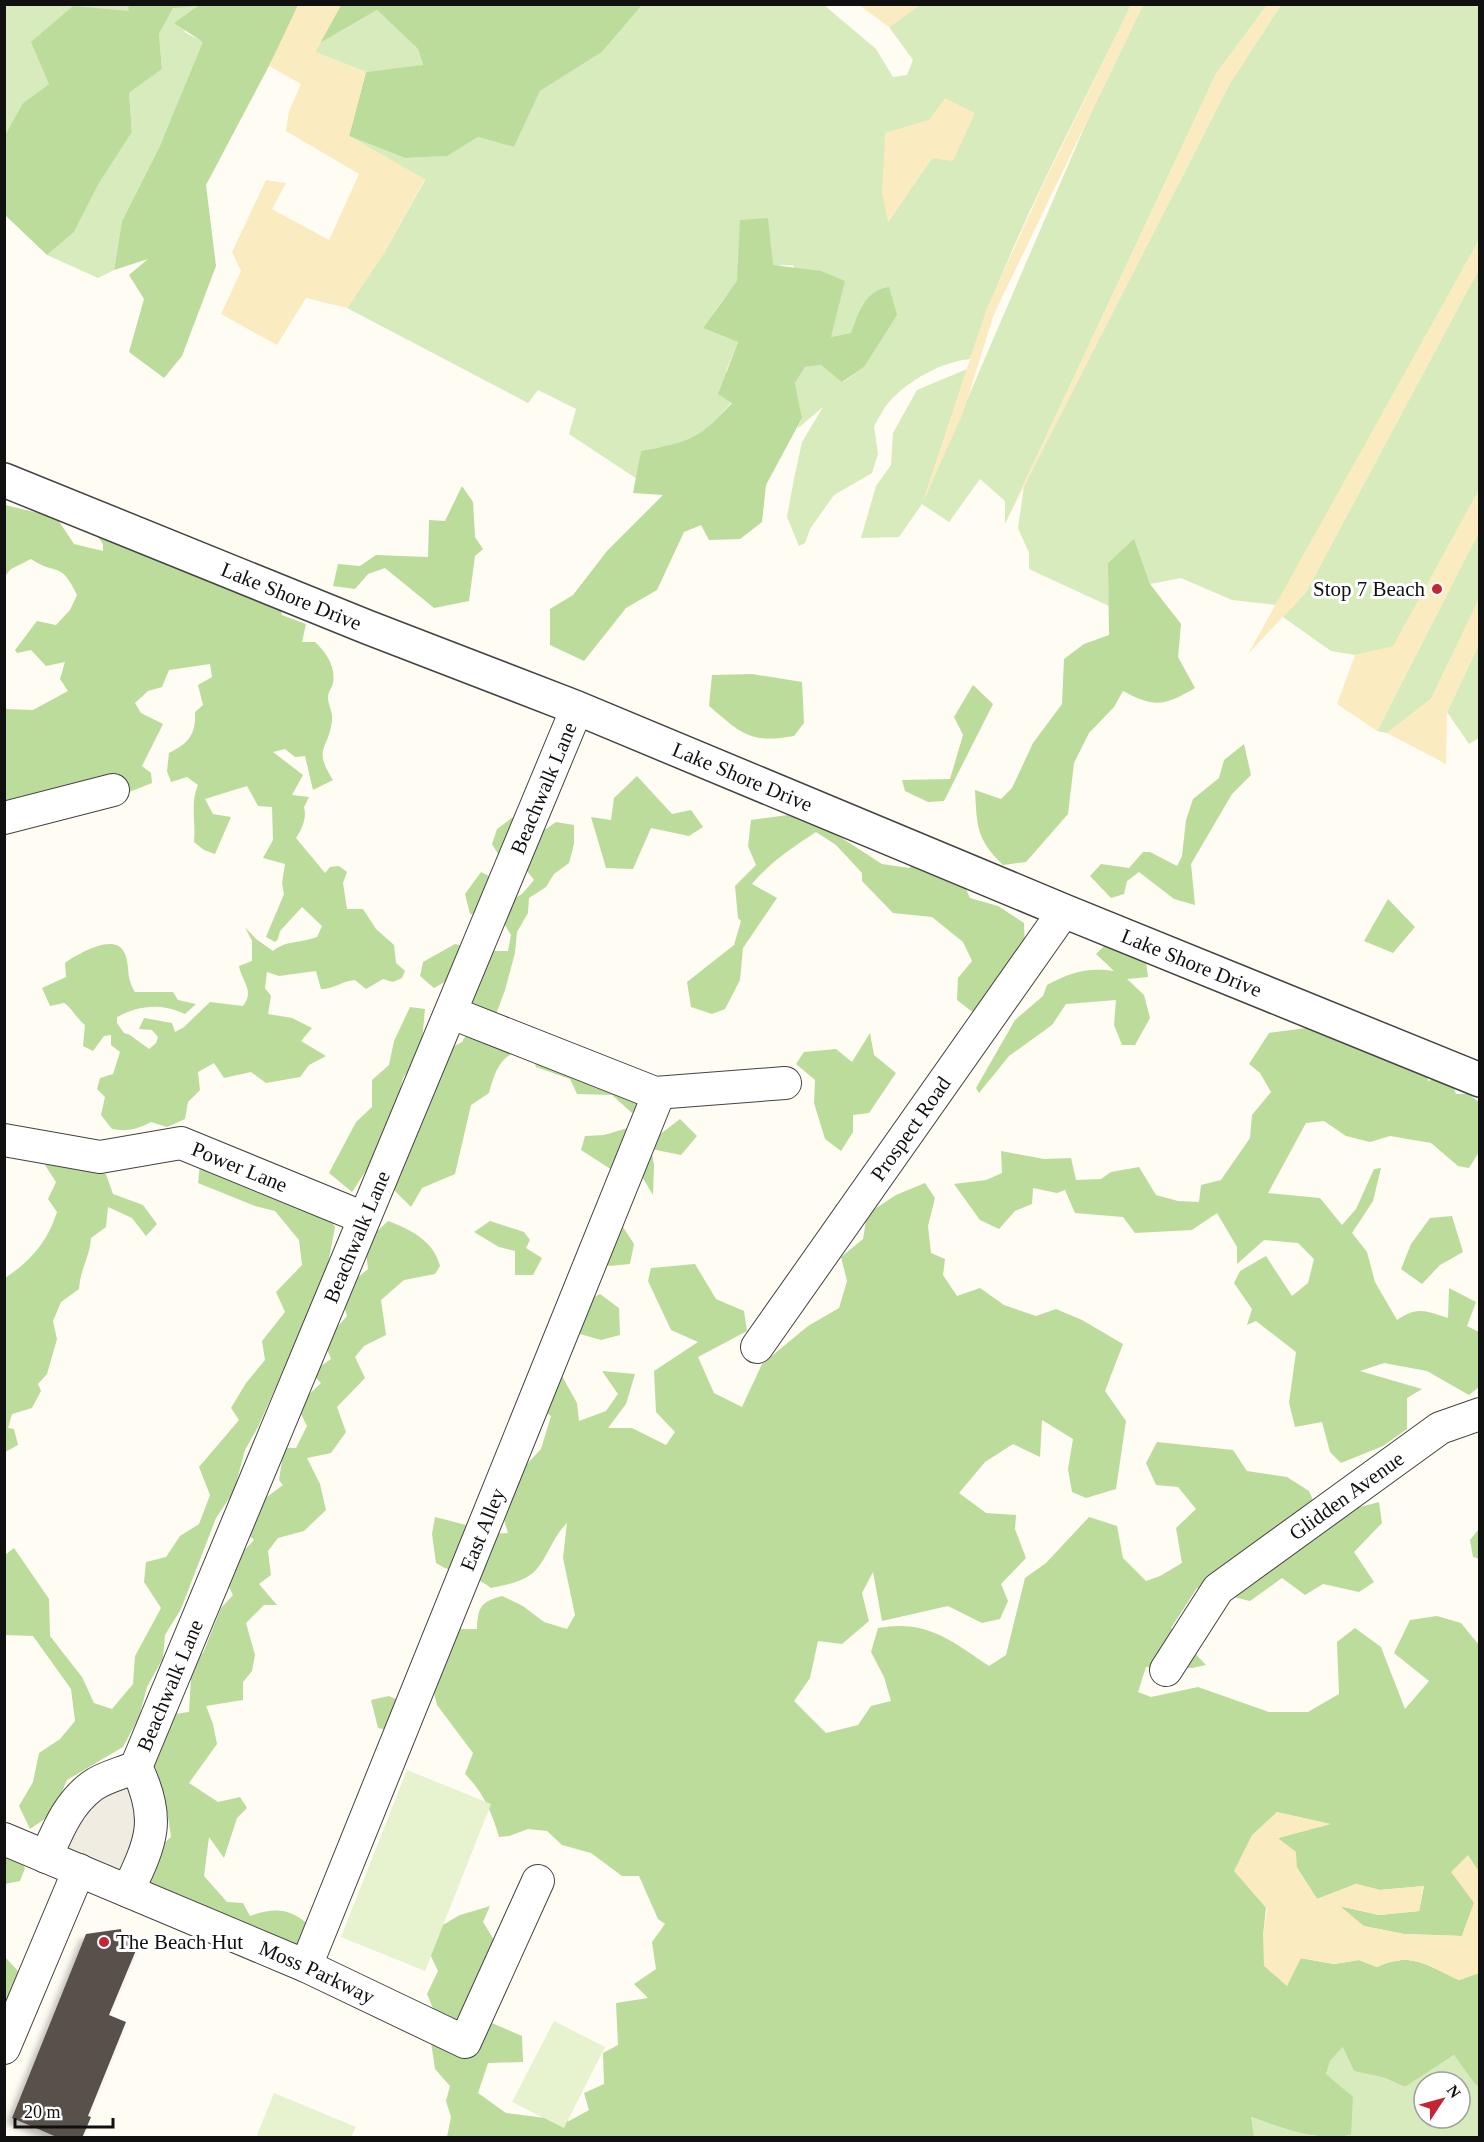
<svg xmlns="http://www.w3.org/2000/svg" width="1484" height="2142" font-family="'Times New Roman',serif">
  <defs>
    <filter id="shadow"><feDropShadow dx="-5.5" dy="5.5" stdDeviation="3" flood-color="#0004"/></filter>
  </defs>
  <rect width="100%" height="100%" fill="#fffcf4"/>
  <path fill="#d7ebbc" fill-rule="evenodd" d="M5,5H128L130,11L49,84L23,103L5,135Z
    M642,5H824L876,49L893,77L907,75L913,60L889,27L920,5H1131C1075,121 1011,236 970,359C941,362 909,380 889,402C883,409 879,418 874,426L878,454L872,473L834,495L810,529L805,543L799,546L787,517L794,479L802,442L823,407L797,429L802,418L795,383L805,367L821,365L843,382L864,367V302L851,333L831,337L793,265C742,264 730,291 703,328L738,342L726,371L732,402L710,427L690,441L641,451L637,479L569,434L576,409L538,390L528,403L347,308L384,253L425,180L349,136L405,158L446,156L478,137L514,147L540,91L602,52ZM929,120L932,158L888,222L885,134Z
    M1143,5H1267L1216,74L1005,524V501L980,479L949,522L922,504L899,537L861,538L876,486L891,465L893,433L917,390L967,369L926,495L1088,119Z
    M1281,5H1479V240L1276,605L1232,600L1181,578L1150,584L1134,540L1108,563L1109,606L1029,569V553L1018,528L1024,486L1230,83Z
    M199,6L184,32L204,42L159,148L122,221L114,270L98,278L47,255L74,232L98,185L132,132L129,93L162,69L159,34L173,7Z
    M377,10L418,49L423,66L366,72L315,52L320,43Z
    M1479,269V490L1393,647L1355,655L1331,651L1283,617L1306,592Z
    M1479,532V599L1431,699L1387,733L1377,731Z
    M1479,644V738L1469,744L1447,712Z
    M1344,2046L1354,2071L1385,2078L1405,2087L1454,2055L1474,2083L1479,2087V2137H1339L1351,2135L1326,2074L1330,2061ZM1424,2082H1460V2118H1424Z
    M1250,2117L1318,2137H1254Z"/>
  <path fill="#bcdc9b" d="M520,4L642,5L602,52L540,91L514,147L478,137L447,156L405,158L349,136L366,72L423,65L418,49L377,10L320,43L341,5Z
    M128,5H298L289,28L206,185L216,266L182,356L164,378L129,352L144,299L129,275L148,259L114,270L122,221L159,148L203,42L174,23L198,6L173,8L159,34L162,69L129,93L132,132L98,185L74,232L47,255L5,215V135L23,103L49,84L31,42L73,6L129,11Z
    M768,218L773,265L821,271L845,281L831,337L851,333C859,312 864,291 889,287L897,315L864,367L842,382L821,365L805,367L795,383L802,418L766,485L762,522L740,539L709,540L701,525L684,532L657,590L626,608L584,661L550,645V609L573,595L607,551L663,495L633,493L641,451C691,441 697,441 732,403L718,394L738,342L703,328L737,281L740,220Z
    M462,486L473,502L475,537L483,549L475,556L469,601L434,608L385,568L368,574L355,589L333,586L338,564L360,566L376,555L428,557L429,520L445,521Z
    M5,505L56,517L74,544L103,551V544L93,530L277,598L282,615L306,624L302,642H315C326,652 336,667 333,683C332,688 328,692 328,697C328,705 333,712 332,720C329,750 312,747 333,780L313,790L305,756L295,757L285,749L273,752L303,775L292,795L309,797L304,807C307,818 302,829 296,838L325,873L330,867L339,866L347,872L343,883L347,909H363L376,929L394,945L396,963L405,971L402,978L393,982L383,979L366,989L355,980C342,981 334,989 321,989L316,971L279,976L267,972L265,988L271,996L268,1014L292,1018L312,1028L301,1041L326,1056L309,1065L300,1077L266,1083L251,1072L224,1078L214,1063L198,1072L200,1090L188,1102L185,1119L167,1127L151,1122C138,1129 127,1132 112,1129L101,1115L105,1097L97,1089L100,1078L113,1074L120,1052L111,1045V1035L104,1036L93,1051L83,1046L85,1025C76,1018 73,1009 64,1003L50,1006L42,988L66,977L65,963C76,955 114,932 124,952C131,966 125,976 135,992H173L178,1000L196,1004L185,1014C161,1003 140,1005 117,1017V1023L124,1033L130,1035L149,1049L156,1043L158,1037L152,1030L139,1029L144,1018L172,1023L175,1032L184,1027L210,1002L243,1006C255,991 242,982 239,966L252,961V941L245,927L256,939L273,951C286,940 302,943 317,937L322,926L302,907L280,931L278,939L275,942L266,937L284,894L282,883L285,864L263,858L273,840L272,807L258,806L247,786L205,799L213,814L231,817L215,854L204,850L194,842C196,822 190,803 198,785L187,777L171,782L167,771L169,753C189,743 196,734 195,712L203,705L198,685L212,677L210,664L169,670L162,687L148,691L135,703L141,713L163,724L142,766L151,773L152,783L119,796L5,803V709L33,710L68,691L60,679L65,662L46,666L31,650L17,653L15,650L37,621L56,625L70,610L77,595C61,560 56,576 31,559L11,569L5,576Z
    M1134,539L1150,584L1181,624L1178,657L1195,688C1164,706 1155,708 1123,691L1114,707L1089,733L1074,763L1068,814L1026,862L1003,865C976,839 977,826 975,790L1001,799L1012,788L1033,743L1062,704L1064,659L1084,644L1109,635L1108,563Z
    M752,674L802,682L804,723L794,736C749,744 741,733 709,706L712,675Z
    M973,685L993,704L944,801L928,802L905,791L902,780L950,779L963,735L954,717Z
    M1244,744L1251,775L1232,794L1191,864L1195,905L1174,899L1139,872L1127,881L1124,894L1111,898L1090,876L1101,864L1129,868L1143,852H1150L1177,866L1182,856L1186,820L1193,799L1219,778L1224,760Z
    M637,776L672,814L691,810L703,827L689,836L651,828L633,869L606,868L591,817L611,820L614,798Z
    M803,813L882,864L909,868L931,852L952,858L970,898L998,906L1024,923L1026,972L979,1017L957,1000L958,978L972,961L963,942L932,917L893,913L862,881V873L836,845L816,832C793,847 769,863 752,884L777,898L743,948L740,980L725,1009L712,1014L691,1007L687,982L734,945L741,921L738,918L735,886L756,865L748,846L751,820Z
    M513,817L516,830L530,840L556,822L574,825V844L569,863L554,874L546,887L529,898L528,913L517,932L515,953L505,990L495,1017L637,1094L641,1109L632,1113L612,1095L577,1094L570,1079L536,1067L531,1051C503,1048 495,1070 489,1093L471,1105L455,1174L422,1188L411,1207L387,1183L449,1049L462,1042L477,1016L450,979L434,988L420,976L423,962L455,944L488,951H508L511,935L500,917L470,914L465,894L481,872L493,878L505,904L522,894L534,880L523,866L501,859L492,844L497,829Z
    M1388,899L1415,927L1393,953L1364,941Z
    M1118,933L1145,952L1148,977L1127,979L1144,995L1150,1018L1135,1045H1122L1114,1025L1116,1000L1066,1004L1052,1025L1009,1056L979,1093L976,1088L1015,1020L1043,996L1047,985C1071,972 1087,967 1114,971L1096,954Z
    M410,1007L425,1009L421,1052L403,1078L397,1105L371,1163L352,1192L329,1173L356,1122L372,1107V1080L389,1065L394,1041Z
    M1322,1026L1424,1056L1428,1081L1450,1075L1456,1094H1468L1479,1102V1152L1469,1168L1458,1166L1431,1143L1390,1136L1370,1142L1346,1136L1324,1121L1306,1123L1268,1193L1320,1198L1342,1225L1356,1209L1374,1169L1381,1168L1373,1201L1352,1233L1367,1252L1375,1282L1397,1320C1418,1306 1425,1311 1448,1318L1449,1288L1476,1302L1467,1326L1479,1332V1387L1469,1395L1427,1371L1384,1363L1360,1371L1422,1389L1407,1398V1429L1383,1446L1341,1463L1330,1452L1322,1422L1295,1427L1289,1403L1296,1352L1256,1321L1247,1325L1252,1309L1234,1283L1240,1271L1266,1256L1292,1296L1308,1283L1314,1259L1298,1243L1264,1240L1237,1264V1247L1217,1213L1192,1230L1135,1233L1123,1217L1075,1213L1065,1190L1057,1193L1033,1188L1032,1204L1015,1211L999,1229L980,1220L954,1184L986,1180L1002,1173L1001,1151L1044,1159L1071,1158L1076,1180L1101,1179L1111,1172L1139,1167L1156,1195L1178,1201L1199,1202L1201,1185L1221,1180L1250,1138L1252,1115L1271,1092L1260,1073L1249,1064L1269,1033Z
    M870,1033L874,1055L896,1073L869,1113L853,1115V1132L841,1151L825,1139L814,1103L815,1080L796,1064L804,1052L836,1049L852,1062Z
    M680,1119L697,1136L681,1155L651,1149L654,1165L653,1195L641,1175L609,1168L581,1150L585,1136L604,1135L631,1127L650,1142Z
    M76,1145L85,1171L106,1174L113,1194L143,1205L157,1224L146,1236L132,1218L108,1207L106,1227L91,1238C90,1256 80,1270 79,1289L61,1302L53,1321L57,1339L47,1374L38,1384L41,1391L32,1408L12,1414L8,1428L14,1429L18,1445L5,1452V1278C30,1262 48,1241 57,1212L48,1199L56,1182L45,1165Z
    M200,1164L323,1208L335,1227L326,1274L258,1427L245,1450L234,1491L216,1518L181,1609L165,1635L163,1658L147,1687L139,1717L123,1747L67,1780L52,1814L30,1829L19,1806L33,1782L39,1753L60,1739L75,1721L71,1689L33,1636L5,1635V1555L14,1548L49,1599L50,1636L82,1677L94,1703L112,1709L133,1684L135,1656L161,1608L144,1582L146,1562L166,1557L180,1536L199,1524L210,1495L199,1467L239,1420L231,1408L246,1383L265,1360L262,1341L285,1312L276,1292L302,1265L299,1240L275,1211L255,1206L198,1183Z
    M925,1183L935,1198L928,1226L931,1253L945,1259L943,1275L957,1296L980,1288L1004,1305L1036,1316L1056,1309L1082,1320L1123,1344L1105,1391L1126,1421L1116,1489L1086,1498L1072,1492L1068,1469L1073,1439L1042,1420L1040,1457L1013,1444L985,1462L959,1493L986,1513L1016,1515L1015,1529L1026,1558L1001,1584L1008,1601L1000,1619L982,1623L948,1606L882,1621L873,1572L862,1593L869,1621L842,1644L818,1641L810,1678L794,1701L826,1733L858,1725L871,1706L891,1701L884,1677L871,1652L878,1628C926,1619 951,1640 989,1666L1006,1655L1025,1578L1046,1563L1089,1517L1117,1526L1123,1558L1146,1581L1160,1576L1182,1563L1176,1528L1196,1509L1178,1487L1156,1485L1146,1463L1157,1442L1233,1450L1247,1471L1287,1477L1309,1491L1326,1531L1345,1511L1379,1502L1382,1523L1354,1552L1374,1582L1359,1592L1323,1584L1305,1595L1282,1578L1250,1601L1197,1588L1171,1628L1206,1665L1192,1668L1146,1667L1138,1692L1151,1697L1198,1687L1269,1712H1308L1339,1694L1337,1642L1355,1628L1381,1647L1405,1709L1429,1681L1394,1653L1410,1620L1437,1616L1461,1623L1479,1645V1872L1468,1856L1474,1903L1462,1936L1404,1934L1363,1926L1339,1906L1379,1915L1419,1911L1424,1886L1380,1890L1356,1884L1317,1899L1278,1838L1329,1824L1276,1812L1263,1936L1287,1985L1300,1958L1334,1964L1359,1960L1377,1967C1411,1951 1427,1965 1459,1980L1479,1973V2087L1474,2083L1454,2055L1405,2087L1385,2078L1354,2071L1343,2047L1330,2061L1326,2074L1353,2097L1351,2135C1316,2142 1284,2128 1251,2117L1254,2137H447L451,2117L446,2101L450,2086L435,2069L430,2035L442,2030L427,1994L438,1971L422,1937L460,1915L490,1906L483,1922L499,1948L487,2021L522,2036L523,2062L488,2063L478,2093L506,2113L569,2121L589,2110L584,2093L604,2084L603,2053L618,2045L616,2003L648,1998L634,1984L656,1969L652,1942L665,1924L658,1919L639,1876H622L591,1853L562,1845L547,1831L528,1829L509,1836L499,1837C492,1812 483,1792 465,1774L473,1753L437,1705L430,1677L455,1629H477C478,1606 481,1602 502,1596L523,1606L544,1622L567,1629L575,1615L563,1558L567,1523C553,1536 548,1557 535,1571C524,1582 505,1585 491,1588C474,1574 454,1575 436,1563L432,1534L435,1517L470,1526L487,1534L508,1533L504,1520L518,1474L541,1449L551,1416L539,1408L546,1391L562,1376L577,1403L579,1421L606,1411L618,1394L602,1371L635,1374L626,1404L608,1428H632L666,1445L675,1432L656,1412L654,1371L698,1342L671,1330L648,1281L651,1268L695,1264L716,1299L744,1311L747,1331L698,1357L714,1393L742,1407L762,1364L808,1326L839,1308L847,1281L841,1257L863,1239L867,1214L896,1195Z
    M1452,1216L1463,1252L1440,1265L1422,1284L1401,1269L1411,1244L1430,1218Z
    M388,1221C410,1229 434,1241 440,1266L435,1274L404,1280L381,1300L386,1335L364,1346L355,1357L365,1378L337,1407L346,1432L331,1453L307,1458L320,1484L326,1510L304,1531L278,1538L268,1551L271,1575L259,1584L277,1605H264L246,1623L255,1655L252,1671L243,1682V1700L206,1706L213,1724L217,1744L189,1783L218,1802L240,1797L247,1808L237,1818L224,1858L209,1837L204,1876L227,1902L243,1903L250,1916C277,1906 293,1909 313,1929L307,1956L268,1958L246,1923L230,1925L143,1887L157,1849L171,1837L165,1797L153,1766L167,1715L189,1712L192,1661L203,1653L221,1608L233,1595L229,1587L237,1558L254,1540L248,1534L252,1508L283,1485L279,1480L284,1448H296L307,1426L297,1406L321,1383L311,1373L331,1359L324,1342L347,1316L340,1292L368,1269L365,1243Z
    M490,1221L524,1232L530,1240L526,1248L542,1258L533,1275H515V1251L499,1247L474,1232Z
    M623,1227L634,1244L630,1264L609,1266L603,1259L598,1230Z
    M600,1294L619,1308L620,1335L601,1340L580,1334L588,1300Z
    M1479,1529V1559L1473,1557L1470,1540Z
    M389,1696L407,1704L393,1731L378,1728L371,1700Z
    M13,1849L25,1868L20,1881L5,1884V1851Z
    M5,1957L18,1971L16,1999L5,2026Z"/>
  <path fill="#fbebc0" d="M298,5H341L315,52L366,72L349,136L425,179L384,253L347,308L306,298L277,345L221,314L241,271L232,252L266,180L286,183L272,209L329,240L359,174L286,131L289,111L301,84L269,66Z
    M859,5H920L889,27Z
    M1131,5H1143L994,314L963,413L922,504L987,308L1040,191Z
    M1267,5H1281L1230,83L1005,524L1216,74Z
    M945,98L975,113L953,161L932,158L888,222L882,193L885,133L929,120Z
    M1479,240V269L1306,592L1248,654Z
    M1479,490V532L1377,731L1337,704L1355,655L1393,646Z
    M1479,599V644L1447,712L1446,764L1387,733L1431,699Z
    M1277,1812L1331,1824L1278,1838L1296,1852L1297,1869L1317,1899L1356,1884L1380,1890L1424,1886L1419,1911L1379,1915L1340,1906L1364,1926L1404,1934L1462,1936L1474,1903L1451,1872L1468,1855L1479,1872V1973L1459,1980C1427,1966 1411,1951 1377,1967L1359,1960L1334,1964L1301,1958L1287,1986L1264,1966L1263,1936L1267,1909L1234,1871L1252,1835Z"/>
  <path fill="#e7f2ce" d="M407,1770L491,1804L425,1971L341,1937Z
    M554,2021L605,2047L564,2128L512,2102Z
    M274,2093L356,2127L351,2137L263,2138L257,2135Z"/>
  <path fill="#f1ece1" d="M94,1785H145L128,1891L52,1843Z"/>
  <path fill="#59514c" filter="url(#shadow)" d="M121,1929L122,1936L139,1943L109,2015L126,2022L88,2116L91,2117L82,2138H59L12,2118L86,1934Z"/>
  <g fill="none" stroke-linecap="round" stroke-linejoin="round">
    <g stroke="#434343" stroke-width="34">
      <g id="minor">
        <path d="M4,818L113,790"/>
        <path d="M452,1013L655,1093L785,1083"/>
        <path id="s1" d="M4,1140L100,1157L181,1143L364,1218"/>
        <path id="s2" d="M757,1347L1064,911"/>
        <path id="s3" d="M1166,1670L1218,1589L1440,1428L1480,1414"/>
        <path id="s4" d="M4,1839L306,1966L465,2042L538,1881"/>
        <path id="s5" d="M46,1857C58,1830 68,1804 92,1786C104,1777 123,1773 136,1767L577,708"/>
        <path d="M128,1891C151,1842 162,1819 136,1767"/>
        <path id="s6" d="M306,1966L659,1093"/>
        <path d="M4,2048L79,1870"/>
      </g>
    </g>
    <g stroke="#434343" stroke-width="36">
      <g id="tertiary">
        <path id="s7" d="M4,480L367,627L577,708L1064,911L1480,1080"/>
      </g>
    </g>
    <use href="#minor" stroke="#fff" stroke-width="32"/>
    <use href="#tertiary" stroke="#fff" stroke-width="33"/>
  </g>
  <g fill="#c32536" stroke="#fff" stroke-width="2">
    <circle cx="1437" cy="589" r="6"/>
    <circle cx="104" cy="1942" r="6"/>
  </g>
  <g text-anchor="middle" dominant-baseline="central" stroke-width="6" stroke-linejoin="round" paint-order="stroke">
    <g font-size="21" fill="#101010" stroke="#fff" text-anchor="end">
      <text x="1425" y="589">Stop 7 Beach</text>
      <text x="116" y="1942" text-anchor="start">The Beach Hut</text>
    </g>
    <g font-size="21" fill="#101010" stroke="#fff">
      <text stroke="none"><textPath href="#s7" startOffset="310">Lake Shore Drive</textPath></text>
      <text stroke="none"><textPath href="#s7" startOffset="796">Lake Shore Drive</textPath></text>
      <text stroke="none"><textPath href="#s5" startOffset="1194">Beachwalk Lane</textPath></text>
      <text stroke="none"><textPath href="#s7" startOffset="1282">Lake Shore Drive</textPath></text>
      <text stroke="none"><textPath href="#s2" startOffset="267">Prospect Road</textPath></text>
      <text stroke="none"><textPath href="#s1" startOffset="243">Power Lane</textPath></text>
      <text stroke="none"><textPath href="#s5" startOffset="708">Beachwalk Lane</textPath></text>
      <text stroke="none"><textPath href="#s3" startOffset="255">Glidden Avenue</textPath></text>
      <text stroke="none"><textPath href="#s6" startOffset="471">East Alley</textPath></text>
      <text stroke="none"><textPath href="#s5" startOffset="222">Beachwalk Lane</textPath></text>
      <text stroke="none"><textPath href="#s4" startOffset="340">Moss Parkway</textPath></text>
    </g>
  </g>
  <rect width="1484" height="2142" fill="none" stroke="#101010" stroke-width="12"/>
  <g transform="translate(1442 2100) rotate(54)"><circle r="28" fill="#ffffff" stroke="#9f9f9f" stroke-width="1.5"/>
  <path d="M0-4.5L10 22L0 15L-10 22Z" fill="#c32536"/>
  <text y="-9" font-size="16" font-weight="bold" text-anchor="middle" fill="#101010">N</text>
  </g>
  <path d="M15 2118v9h98v-9" fill="none" stroke="#101010" stroke-width="3"/>
  <text x="24" y="2118" font-size="18" fill="#101010" stroke="#ffffff" stroke-width="4.5" paint-order="stroke">20 m</text>
</svg>
